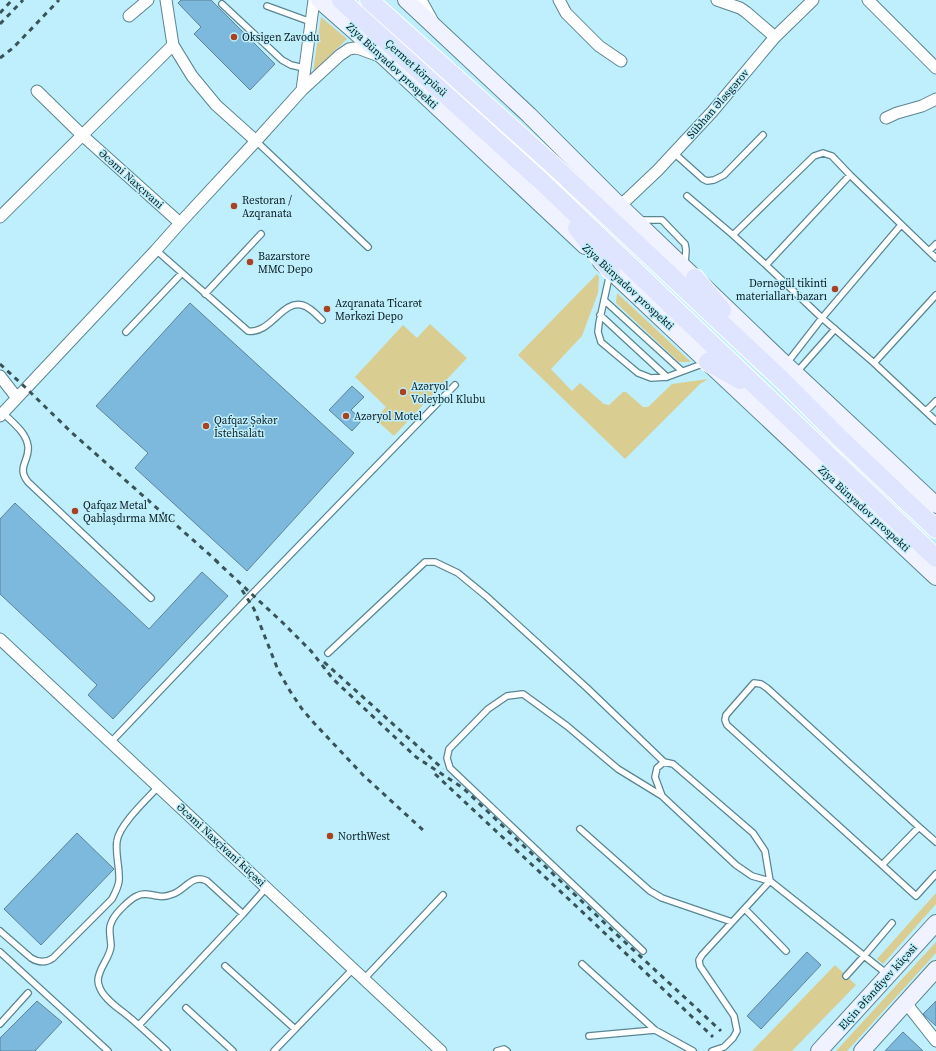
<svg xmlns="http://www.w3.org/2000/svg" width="936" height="1051" font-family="'Source Serif 4',serif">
  <rect width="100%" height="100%" fill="#bfeffc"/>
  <path fill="#dacd92" d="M321,17L347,39L313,72Z
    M597,274L599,277L598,293L582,336L551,369L572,391L580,383L604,404L609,405L623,392H626L643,407H648L672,384L708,379L700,384L625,459L518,355Z
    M617,293L691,362H679L616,303Z
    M430,324L467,358L394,436L375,419L386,407L355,377L403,325L417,338Z
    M936,893V904L883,964L877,959Z
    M936,942V953L847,1051H836Z
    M835,965L856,985L792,1051H752Z"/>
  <path fill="#7db8dd" stroke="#5f8298" d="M181,0H211L275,64L250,90L194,34L201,27L178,3Z
    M190,303L354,453L247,571L135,468L148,453L96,406Z
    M352,386L364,397L351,410L362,420L352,431L329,410Z
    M15,503L149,629L202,572L228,596L113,719L88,695L97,685L0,594V519Z
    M77,833L114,869L41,945L4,909Z
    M807,952L821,965L761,1029L747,1016Z
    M37,1001L62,1022L35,1051H0V1038Z
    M936,1001V1026L923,1014Z
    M903,1032L923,1051H885Z"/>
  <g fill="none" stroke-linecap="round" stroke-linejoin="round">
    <g stroke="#5a8692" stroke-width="8">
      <path id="lane" d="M222,4L282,60L291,65L304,68
        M267,6L311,22
        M256,141L368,247
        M674,153L703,179L707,181L714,180L724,175L763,135
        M687,196L733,235L766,265L822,318L874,363L936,421
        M639,220H662L685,244L686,250L685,264
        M733,235L814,156L823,153L832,156L850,175L936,258
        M156,250L248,331C271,334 282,300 302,305C310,307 317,315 322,320
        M929,251L936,244
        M766,265L850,175
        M610,273L599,323L598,332L601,342L638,373L651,378L667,377L705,363
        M205,294L261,234
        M604,300L682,371
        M600,315L667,377
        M126,332L182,273
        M787,363L822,318L901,225
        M874,363L936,295
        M796,373L835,329
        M926,411L936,401
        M3,413C12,422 26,432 28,446C30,461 16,467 28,482L151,598
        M328,653L425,562H435L458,573L486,596L587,688L664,762
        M111,742L252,594L455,385
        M664,762L673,764L753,833L765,851L770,881L752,876L736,865L662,796L655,777L657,768Z
        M919,827L882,865L727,725L725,720L726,715L754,683L761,684L767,688L919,827L936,842
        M580,829L650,891L662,898L732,922
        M882,865L916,896L936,874
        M745,909L786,951
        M0,931L31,958C39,963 46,963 53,958L112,899C115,893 118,888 119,881C120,868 115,854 117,841C119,825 147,799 158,787
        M643,951L450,768L447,758L449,749L488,709L507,696L523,694L567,726L618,769L662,796
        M0,952L108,1051
        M582,964L655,1030L693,1051
        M225,966L295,1029
        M846,976L864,956L892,923
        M364,979L443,895
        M186,1008L233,1051
        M0,1024L28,993
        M139,1025L243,914L266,888
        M589,1036L655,1030
        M167,1051C154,1039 141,1027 128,1016C121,1010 111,1004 105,996C101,992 98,985 98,980C99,967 110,958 111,946C111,940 109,934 110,927C110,925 112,921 113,919C117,912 130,899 137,896C144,892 150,895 158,896C163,897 168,896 173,894C185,890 193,873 207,881L243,914
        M274,1051L353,969
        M497,1051L504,1049L507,1051
        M712,1051L724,1047L733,1038L737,1031L734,1016L700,966L699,960L702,955L770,881L887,974"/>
    </g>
    <g stroke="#5a8692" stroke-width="13">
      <path id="street" d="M166,0L173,45L192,76L216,105L256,141
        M421,0L432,20
        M559,0L566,13L599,46L621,61
        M717,0L740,8L746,12L775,37
        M868,0L936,68
        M129,16L148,0
        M302,90L314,0
        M37,91L82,135L180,223
        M886,118L897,113L922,106L936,99
        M620,206L658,170L712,112L775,37L813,0
        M0,217L173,45
        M0,376L17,398
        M0,416L156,250L180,223L256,141L302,90L340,55L349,49L355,48L360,49L379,56
        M0,639L441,1051
        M906,1003L936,1041"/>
    </g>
    <g stroke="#5a8692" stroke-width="18">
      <path id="secondary" d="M319,0L385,58L585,246
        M406,0L529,115L620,206L786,365L796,374L936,505
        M601,262L936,577
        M819,1051L936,923
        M862,1051L936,969"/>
    </g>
    <g stroke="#fff" stroke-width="20">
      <path id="primary" d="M341,0L540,180L936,558
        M369,0L553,165L783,381L843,441L936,529
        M577,228L611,271
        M695,278L722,310
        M708,362L740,380"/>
    </g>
    <use href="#lane" stroke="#fff" stroke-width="5.5"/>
    <use href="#street" stroke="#fff" stroke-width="11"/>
    <use href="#secondary" stroke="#f0f2ff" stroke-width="16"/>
    <use href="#primary" stroke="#e0e5ff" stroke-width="18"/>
    <path stroke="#385359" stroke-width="3" stroke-dasharray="5 5" stroke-linecap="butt" d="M0,13L12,0
      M0,24L23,0
      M0,58L13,48L59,0
      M0,364L26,388L71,432L219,563
      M215,560L283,623L311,651L333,679L416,757L463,788L614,932L721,1031
      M242,590L254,609L278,670L290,691L302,709L314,723L363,775L424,831
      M324,662L443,769
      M435,774L592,921L713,1037"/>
  </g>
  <g fill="#a94222" stroke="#bfeffc" stroke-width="1.5">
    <circle cx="234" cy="37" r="4"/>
    <circle cx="234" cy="206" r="4"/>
    <circle cx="250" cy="262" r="4"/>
    <circle cx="835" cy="289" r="4"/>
    <circle cx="327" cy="309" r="4"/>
    <circle cx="403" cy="392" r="4"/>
    <circle cx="346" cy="416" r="4"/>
    <circle cx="206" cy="426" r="4"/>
    <circle cx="75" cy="511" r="4"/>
    <circle cx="330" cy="836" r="4"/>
  </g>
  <g text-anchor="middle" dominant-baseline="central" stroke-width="3" stroke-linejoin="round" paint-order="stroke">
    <g font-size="11" fill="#091c20" stroke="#bfeffc" text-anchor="start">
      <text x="242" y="37">Oksigen Zavodu</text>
      <text x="242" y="200">Restoran /<tspan x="242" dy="13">Azqranata</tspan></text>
      <text x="258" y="256">Bazarstore<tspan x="258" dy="13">MMC Depo</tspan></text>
      <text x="827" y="283" text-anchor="end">Dərnəgül tikinti<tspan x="827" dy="13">materialları bazarı</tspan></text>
      <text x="335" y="303">Azqranata Ticarət<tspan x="335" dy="13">Mərkəzi Depo</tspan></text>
      <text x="411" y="386">Azəryol<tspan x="411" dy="13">Voleybol Klubu</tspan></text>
      <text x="354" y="416">Azəryol Motel</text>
      <text x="214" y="420">Qafqaz Şəkər<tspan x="214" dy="13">İstehsalatı</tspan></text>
      <text x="83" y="505">Qafqaz Metal<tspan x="83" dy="13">Qablaşdırma MMC</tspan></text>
      <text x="338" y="836">NorthWest</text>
    </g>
    <g font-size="11" fill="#091c20" stroke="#bfeffc">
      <text transform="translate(392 66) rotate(43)">Ziya Bünyadov prospekti</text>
      <text transform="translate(416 68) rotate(42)">Çermet körpüsü</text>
      <text transform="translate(718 104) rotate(-49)">Sübhan Ələsgərov</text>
      <text transform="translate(131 179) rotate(42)">Əcəmi Naxçıvani</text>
      <text transform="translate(628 287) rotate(43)">Ziya Bünyadov prospekti</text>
      <text transform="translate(864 509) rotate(43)">Ziya Bünyadov prospekti</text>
      <text transform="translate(221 845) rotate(43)">Əcəmi Naxçivani küçəsi</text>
      <text transform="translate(878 987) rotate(-48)">Elçin Əfəndiyev küçəsi</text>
    </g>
  </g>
</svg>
